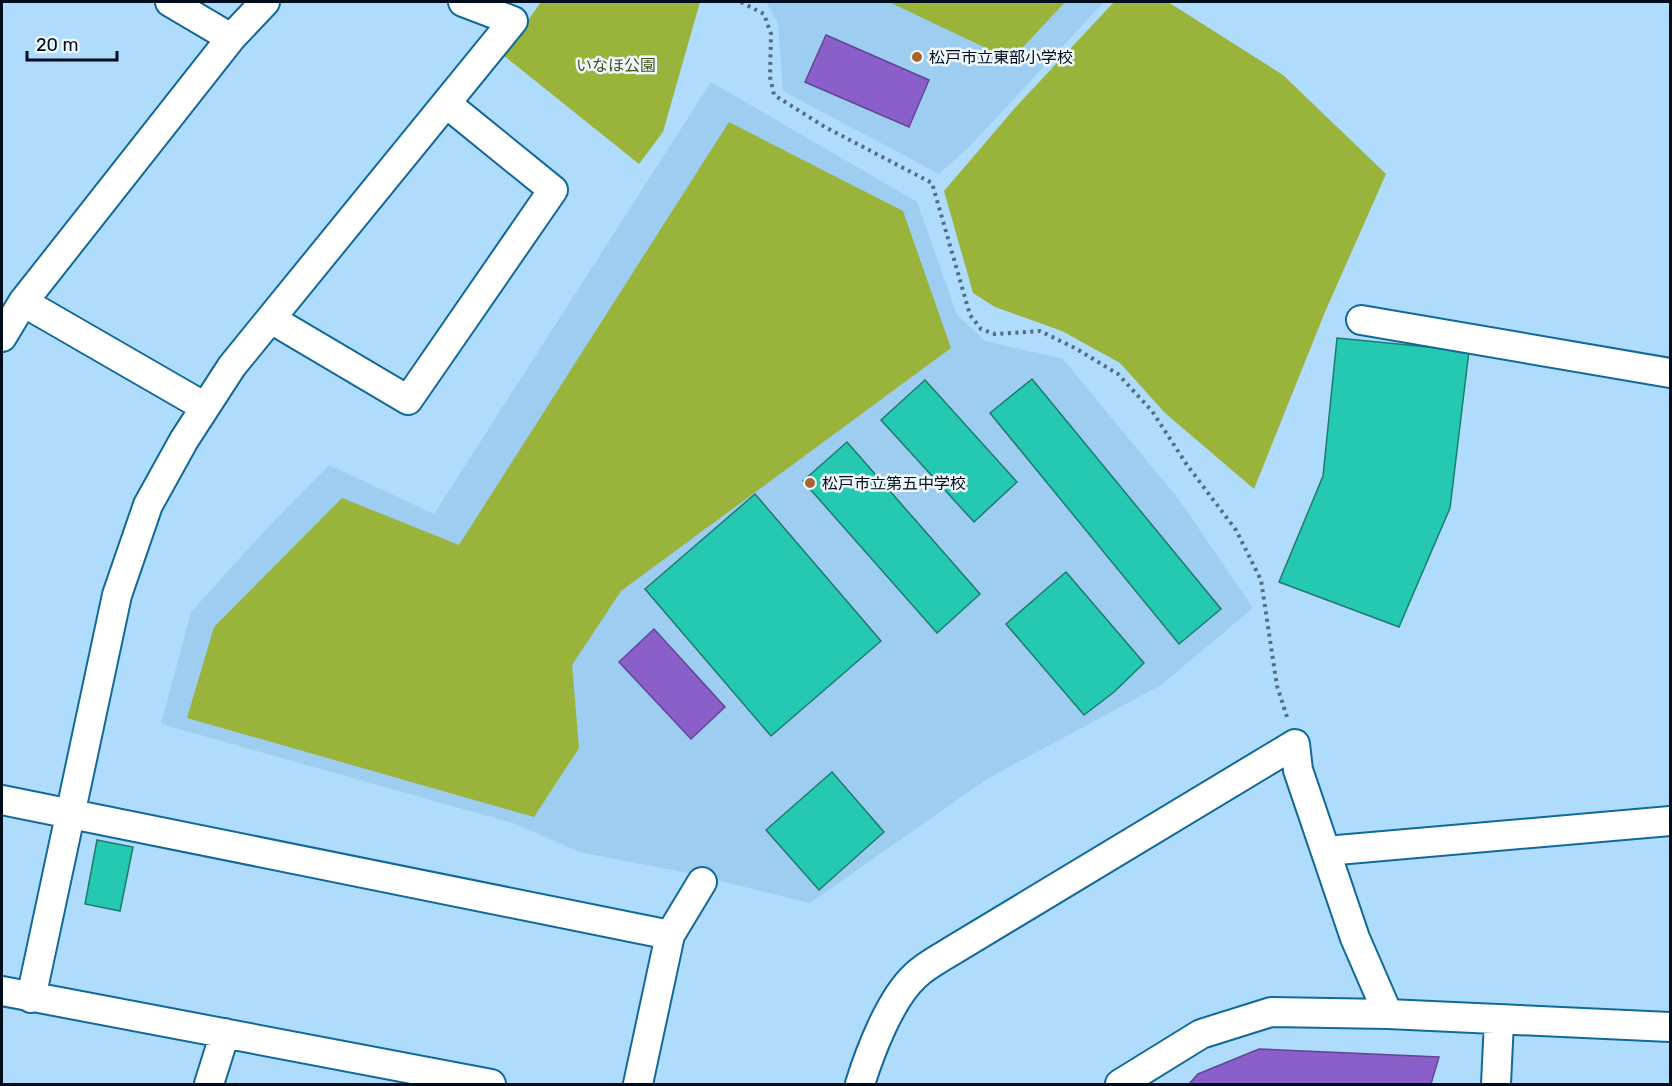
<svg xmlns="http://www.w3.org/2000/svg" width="1672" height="1086" font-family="Rubik,'Noto Sans JP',sans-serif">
  <rect width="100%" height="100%" fill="#afdcfd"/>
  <path fill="#9dcdf0" d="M766,2H1104L970,146L939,174L783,91L778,23Z
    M711,82L917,202L957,315L985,341L1063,359L1180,501L1253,608L1161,685L987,779L810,903L683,872L579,852L516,824L161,724L191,612L272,523L329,465L434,514Z"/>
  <path fill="#9ab33b" d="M541,2H700L663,132L639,164L503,55Z
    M889,2H1065L1011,60Z
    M1114,2H1168L1283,75L1386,174L1325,312L1254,489L1165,413L1120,363L1062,331L995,307L973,293L944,191L1014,109Z
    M729,122L903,211L951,348L621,591L572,665L579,748L534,817L187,718L214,627L342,498L459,545Z"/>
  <path fill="#8b5fca" stroke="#614696" stroke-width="1.5" d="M826,35L929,80L909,127L805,82Z
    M654,629L725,707L691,739L619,662Z
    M1259,1049L1439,1057L1431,1084H1189L1198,1074Z"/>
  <path fill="#25c8b1" stroke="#1d7b6d" stroke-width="1.5" d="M1337,338L1469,351L1450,508L1399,627L1279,582L1323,476Z
    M1032,379L1221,609L1179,644L990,413Z
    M925,380L1017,482L974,522L881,420Z
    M847,442L980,594L937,633L803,481Z
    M755,494L881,641L771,736L645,589Z
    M1066,572L1144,663L1114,692L1084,715L1006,624Z
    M832,772L884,832L819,890L766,830Z
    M97,840L133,847L120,911L85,904Z"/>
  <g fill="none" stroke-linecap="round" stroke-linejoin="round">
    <g stroke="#106999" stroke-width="32">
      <path id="minor" d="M170,2L231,38
        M23,302L205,407
        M271,319L408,400L553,190L447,104
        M1361,320L1670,373
        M2,337L23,302L231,38L265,2
        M2,800L670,935
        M1326,851L1670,821
        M2,991L491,1084
        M31,998L117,595L148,505L184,440L232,366L513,21L463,2
        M209,1084L225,1033
        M638,1084L670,935L702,882
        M860,1084C870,1052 890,999 915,976C925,966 939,959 950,952L1295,744L1298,770L1355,938L1388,1014L1670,1027
        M1120,1084L1201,1034L1271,1012L1388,1014
        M1496,1084L1499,1021"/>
    </g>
    <path stroke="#516d84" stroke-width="4" stroke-dasharray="3 4.5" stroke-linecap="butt" d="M741,2L764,14L771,34L770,77L774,95L825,127L932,183L970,315L981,329L995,334L1040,331L1075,348L1118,374L1152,411L1187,465L1236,530L1261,580L1277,686L1287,717"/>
    <use href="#minor" stroke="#fff" stroke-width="28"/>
  </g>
  <g fill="#a4662c" stroke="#f0f8fd" stroke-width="2">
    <circle cx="917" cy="57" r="6"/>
    <circle cx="810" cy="483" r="6"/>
  </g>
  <g text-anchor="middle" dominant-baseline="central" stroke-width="5" stroke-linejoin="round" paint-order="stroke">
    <g font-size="16" fill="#000d1c" stroke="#f0f8fd" text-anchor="start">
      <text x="929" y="57">松戸市立東部小学校</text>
      <text x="822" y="483">松戸市立第五中学校</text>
    </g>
    <g font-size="16" fill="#46511d" stroke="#f0f8fd">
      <text x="616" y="65">いなほ公園</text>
    </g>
  </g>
  <rect width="1672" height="1086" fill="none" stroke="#000d1c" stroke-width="6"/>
  <path d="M27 51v9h90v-9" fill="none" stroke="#000d1c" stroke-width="3"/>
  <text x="36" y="51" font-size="18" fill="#000d1c" stroke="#f0f8fd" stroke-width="4.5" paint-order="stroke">20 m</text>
</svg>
